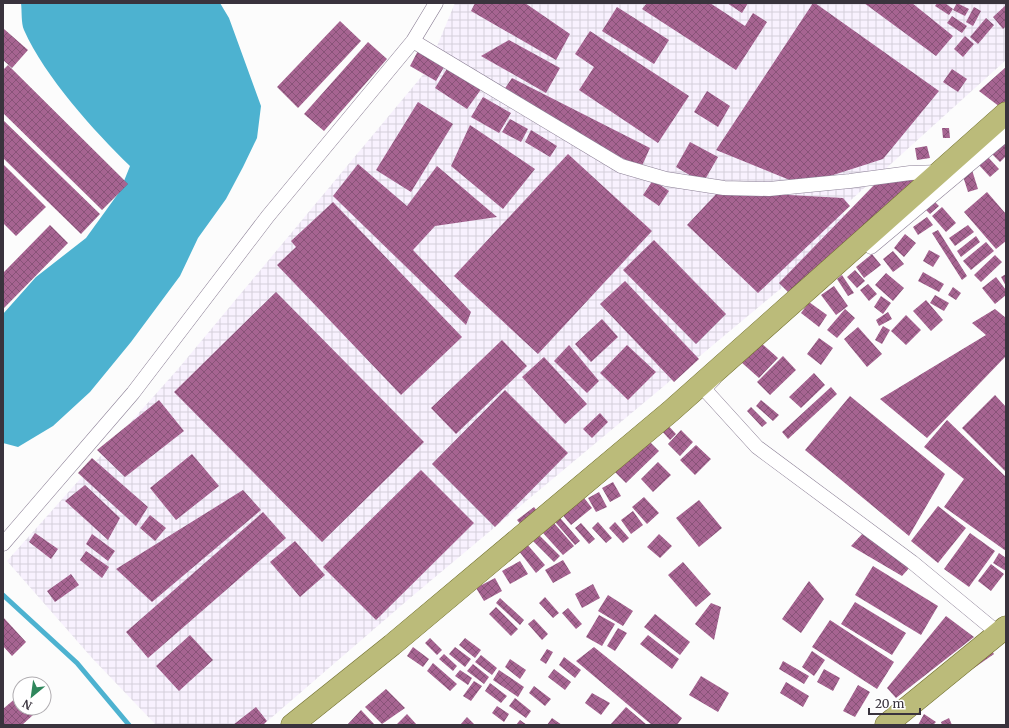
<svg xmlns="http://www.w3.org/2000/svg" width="1009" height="728" font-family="Merriweather,serif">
  <defs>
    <pattern id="industrial-grid" width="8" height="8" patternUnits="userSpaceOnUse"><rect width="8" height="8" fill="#f8f1fe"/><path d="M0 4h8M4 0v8" fill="none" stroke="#d5cfdb"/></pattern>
    <pattern id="building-cross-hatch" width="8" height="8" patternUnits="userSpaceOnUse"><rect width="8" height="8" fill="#a66491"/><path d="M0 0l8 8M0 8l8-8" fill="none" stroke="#885378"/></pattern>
  </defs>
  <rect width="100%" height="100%" fill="#fcfcfc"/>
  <path fill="url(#industrial-grid)" d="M455,3H1006V60L841,209L851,230L410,598L263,725H156L92,658L7,561L178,369L427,70Z"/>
  <path fill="#4db2d0" d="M21,3H220L229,18L261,106L257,138L243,167L226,199L198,238L180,276L131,342L90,392L53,426L18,447L3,443V314L36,277L86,238L120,191L130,166C94,131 45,77 24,30C21,23 22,11 21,3Z"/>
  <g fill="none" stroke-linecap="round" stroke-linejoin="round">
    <path stroke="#4db2d0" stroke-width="5" d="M3,595L77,663L129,725"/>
  </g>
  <path fill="url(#building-cross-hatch)" d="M475,3H525L570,34L556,60L471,11Z
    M647,3H710L745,26L753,13L767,22L736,70L642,9Z
    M727,3H748L742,13Z
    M813,3H815L939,91L883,159L802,185L716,150Z
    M864,3H912L953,36L936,56Z
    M937,3H945L953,9L949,15L935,6Z
    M957,3L969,9L965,16L953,10Z
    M1006,5V26L1003,29L993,17Z
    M617,7L669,40L654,64L602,31Z
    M974,7L981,11L973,26L966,22Z
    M952,16L967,26L962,33L947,23Z
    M986,18L994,25L978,44L970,37Z
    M340,21L361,41L298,108L277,87Z
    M4,29L28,50L12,68L3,60Z
    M590,31L689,96L658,143L579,90L594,67L575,54Z
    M965,36L974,44L963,57L954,49Z
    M509,40L560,68L546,93L481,56Z
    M368,42L387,59L324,131L304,114Z
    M420,47L447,62L436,81L410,66Z
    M8,65L128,184L102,210L3,113V70Z
    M448,67L482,88L467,109L435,88Z
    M1006,67V102L1000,107L979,91Z
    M952,69L967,79L958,92L943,82Z
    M512,78L650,148L641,168L501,94Z
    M707,91L730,106L718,127L694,112Z
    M483,97L511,113L499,133L471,117Z
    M418,102L453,124L411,192L376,170Z
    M510,119L528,129L521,142L502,132Z
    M3,120L100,214L81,234L3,158Z
    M470,125L535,169L503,209L451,166Z
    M942,128H949L950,138H943Z
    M531,130L557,146L550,157L525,142Z
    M1006,139V156L1000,162L991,153Z
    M690,142L718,157L703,183L676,167Z
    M927,146L930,158L917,160L915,148Z
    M568,154L652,231L538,354L454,276Z
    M987,156L999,169L990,177L978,164Z
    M3,164L46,207L16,236L3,223Z
    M358,164L407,206L437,166L497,217L435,226L413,250L471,312L466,325L333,196Z
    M972,170L978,189L968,192L962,173Z
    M924,173L929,180L788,292L779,283L876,183Z
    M653,180L669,191L659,206L643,195Z
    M719,191L843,198L850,206L758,293L687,225Z
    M987,192L1006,214V241L996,249L964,212Z
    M934,201L939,206L930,214L926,210Z
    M333,202L462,337L401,395L277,265L296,247L291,241Z
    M942,207L956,223L946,232L932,216Z
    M927,217L933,225L918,235L913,227Z
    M50,225L68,243L3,309V273Z
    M968,225L974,232L955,246L949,238Z
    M938,230L967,276L962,280L932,233Z
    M905,234L916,243L904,257L894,248Z
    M976,236L980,242L961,257L957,251Z
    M654,240L726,314L696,344L623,270Z
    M986,242L994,251L971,270L963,261Z
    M929,250L940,256L933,267L923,261Z
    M893,251L904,264L893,272L883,259Z
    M872,254L881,265L864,278L856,267Z
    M995,255L1002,262L981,282L974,275Z
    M855,270L865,281L857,288L847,277Z
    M923,272L944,284L939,292L918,281Z
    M886,273L904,288L893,301L875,285Z
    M1006,274V286L1001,277Z
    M842,275L854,293L848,296L837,279Z
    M996,277L1006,290V295L995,304L982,288Z
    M625,281L699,359L674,382L600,304Z
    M868,284L877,294L869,301L860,290Z
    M834,286L848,306L836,315L821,295Z
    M953,287L961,293L956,300L948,295Z
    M276,292L424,442L322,542L174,392Z
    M935,295L949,303L944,311L930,303Z
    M881,296L891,303L883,314L874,307Z
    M926,300L943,320L931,331L913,311Z
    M809,302L827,315L819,327L801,313Z
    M845,309L855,318L837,338L827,330Z
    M995,309L1006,318V356L927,438L880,399L986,335L972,323Z
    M888,312L892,319L879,326L876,320Z
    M906,315L921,330L906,345L891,331Z
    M602,319L618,337L591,362L575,344Z
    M883,326L890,330L882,344L875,340Z
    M858,327L882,354L867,367L844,339Z
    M819,338L833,348L821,365L807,354Z
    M502,340L527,366L456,434L431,408Z
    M760,342L778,358L759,378L741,362Z
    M569,345L599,381L587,393L554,361Z
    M627,345L656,372L628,400L600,373Z
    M783,356L796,370L770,395L757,382Z
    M544,357L587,404L565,424L522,377Z
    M814,373L825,385L801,408L789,397Z
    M831,387L837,394L788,439L782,432Z
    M505,390L568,453L495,527L432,464Z
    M995,395L1006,407V472L962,428Z
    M850,396L945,474L909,536L805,450Z
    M159,400L184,431L125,477L97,450Z
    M761,400L779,415L773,421L756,406Z
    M751,407L767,423L762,427L747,411Z
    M600,413L608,422L592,438L583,429Z
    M947,420L1006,477V551L944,507L964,479L924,447Z
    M665,422L676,434L670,440L659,428Z
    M681,430L693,442L680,456L668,444Z
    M646,438L659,451L626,483L613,470Z
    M696,445L711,459L695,475L680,460Z
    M192,454L219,486L176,520L150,488Z
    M92,458L148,507L136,526L78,473Z
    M658,462L671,475L653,492L641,479Z
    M421,470L474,523L376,620L323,567Z
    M613,482L621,496L610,502L602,488Z
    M85,485L120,518L108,540L65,501Z
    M243,490L261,510L152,602L116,569Z
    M599,492L607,507L596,512L588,498Z
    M581,494L592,508L571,525L560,512Z
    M644,497L659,513L647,524L632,507Z
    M699,500L722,528L699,547L676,518Z
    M938,506L966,528L938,563L911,541Z
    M534,507L541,516L524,528L517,520Z
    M633,511L643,525L631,534L621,520Z
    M263,512L286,538L148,658L126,632Z
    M555,512L580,541L575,545L550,516Z
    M150,515L166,528L155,541L140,528Z
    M598,522L612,538L606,543L592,528Z
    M615,522L629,538L623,543L609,528Z
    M554,523L574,546L563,555L543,533Z
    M581,523L595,539L589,544L575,528Z
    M536,532L560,556L554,562L530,538Z
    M864,532L911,566L902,576L851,546Z
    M35,533L58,549L51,559L29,542Z
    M970,533L995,551L969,587L944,569Z
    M92,534L115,551L108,561L86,544Z
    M659,534L672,546L660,558L647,547Z
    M295,541L325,575L300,597L270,562Z
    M526,543L545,565L536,573L518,550Z
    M86,551L109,567L102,578L80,560Z
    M999,553L1006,558V571L993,563Z
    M563,560L571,573L553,583L545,570Z
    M520,561L528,574L510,584L502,571Z
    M683,562L711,594L696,607L668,575Z
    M991,564L1004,574L991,591L978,581Z
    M873,566L938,606L921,635L855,595Z
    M71,574L79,585L55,602L47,591Z
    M495,578L502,591L484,601L476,588Z
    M809,581L824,599L801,633L782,619Z
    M593,584L600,598L582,608L575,594Z
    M608,595L633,611L623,626L598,611Z
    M545,597L559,613L553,618L539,603Z
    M500,598L524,620L520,625L496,603Z
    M855,602L906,633L892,655L841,624Z
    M711,603L721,607L714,640L695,624Z
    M496,607L518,629L511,636L489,614Z
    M568,608L582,624L576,629L562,613Z
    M655,614L690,642L680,655L644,627Z
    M599,615L615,624L602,646L586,637Z
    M946,616L974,637L896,698L887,688Z
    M3,617L26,642L12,656L3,646Z
    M534,619L548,634L542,640L528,624Z
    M830,620L894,662L877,689L812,647Z
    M618,628L627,633L615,651L607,646Z
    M190,635L213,660L179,691L156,666Z
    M648,635L679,659L672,669L640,644Z
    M430,638L442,650L437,655L425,643Z
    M465,638L481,650L475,658L459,645Z
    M413,647L429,659L423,667L407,656Z
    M455,647L471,659L465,667L449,654Z
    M594,647L682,718L677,725H652L576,661Z
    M990,648L994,654L971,670L967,663Z
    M547,649L553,652L546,664L540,660Z
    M812,651L825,660L814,676L802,667Z
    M444,654L457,666L453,671L439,659Z
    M481,655L497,668L492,675L475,662Z
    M564,657L581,670L575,678L559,665Z
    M510,659L526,670L520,679L505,667Z
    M783,661L809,676L804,684L779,669Z
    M433,663L457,684L450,691L427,671Z
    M473,664L489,677L484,684L467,671Z
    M554,669L571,682L565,690L548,677Z
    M824,669L840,678L833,691L817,682Z
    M460,670L472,678L468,685L455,676Z
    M499,670L524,687L518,697L493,680Z
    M701,676L729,693L718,712L689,695Z
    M474,681L482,686L471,701L463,696Z
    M786,682L809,696L803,707L780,693Z
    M490,683L507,696L501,703L485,691Z
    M858,685L870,692L855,717L843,711Z
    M534,686L551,699L545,706L529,693Z
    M386,689L405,708L382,724L365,707Z
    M592,693L610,703L601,715L585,703Z
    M17,697L20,700V708H27L33,715L22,725H3V709Z
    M515,698L531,711L526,718L509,706Z
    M497,706L509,714L504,722L492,713Z
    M256,707L267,721L263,725H233Z
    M626,707L647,725H610Z
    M361,710L375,725H347Z
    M407,714L417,725H396Z
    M924,714L936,722L933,725H918Z
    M467,717L475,725H460Z
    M552,718L562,725H547Z
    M949,718L952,725H942L941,722Z
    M520,720L527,725H516Z"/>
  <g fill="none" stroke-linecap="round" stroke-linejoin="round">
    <g stroke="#8b7f95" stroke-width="15">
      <path id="street" d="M413,41L621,166L666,179L724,188L769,189L850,181L910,173L941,172
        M871,247L1006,134
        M714,379L707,386V392L757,447L912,562L998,633
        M3,544L133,393L268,216L413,41L436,3"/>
    </g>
    <g stroke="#706e2b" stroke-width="23">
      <path id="primary" d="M292,725L392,645L671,411L1006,113
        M886,725L1006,627"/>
    </g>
    <use href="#street" stroke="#fff" stroke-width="14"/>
    <use href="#primary" stroke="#bbbb7a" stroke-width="22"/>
  </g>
  <rect width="1009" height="728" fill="none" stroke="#39333d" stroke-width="8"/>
  <g transform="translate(32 696) rotate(209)"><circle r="19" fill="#ffffff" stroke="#b0adb1"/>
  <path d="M0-3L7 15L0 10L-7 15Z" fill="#2f875c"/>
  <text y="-6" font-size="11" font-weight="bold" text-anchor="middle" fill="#39333d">N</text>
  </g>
  <path d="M869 708v6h51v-6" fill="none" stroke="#39333d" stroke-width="2"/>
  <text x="875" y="708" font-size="12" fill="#39333d" stroke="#ffffff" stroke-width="3" paint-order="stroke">20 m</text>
</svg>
